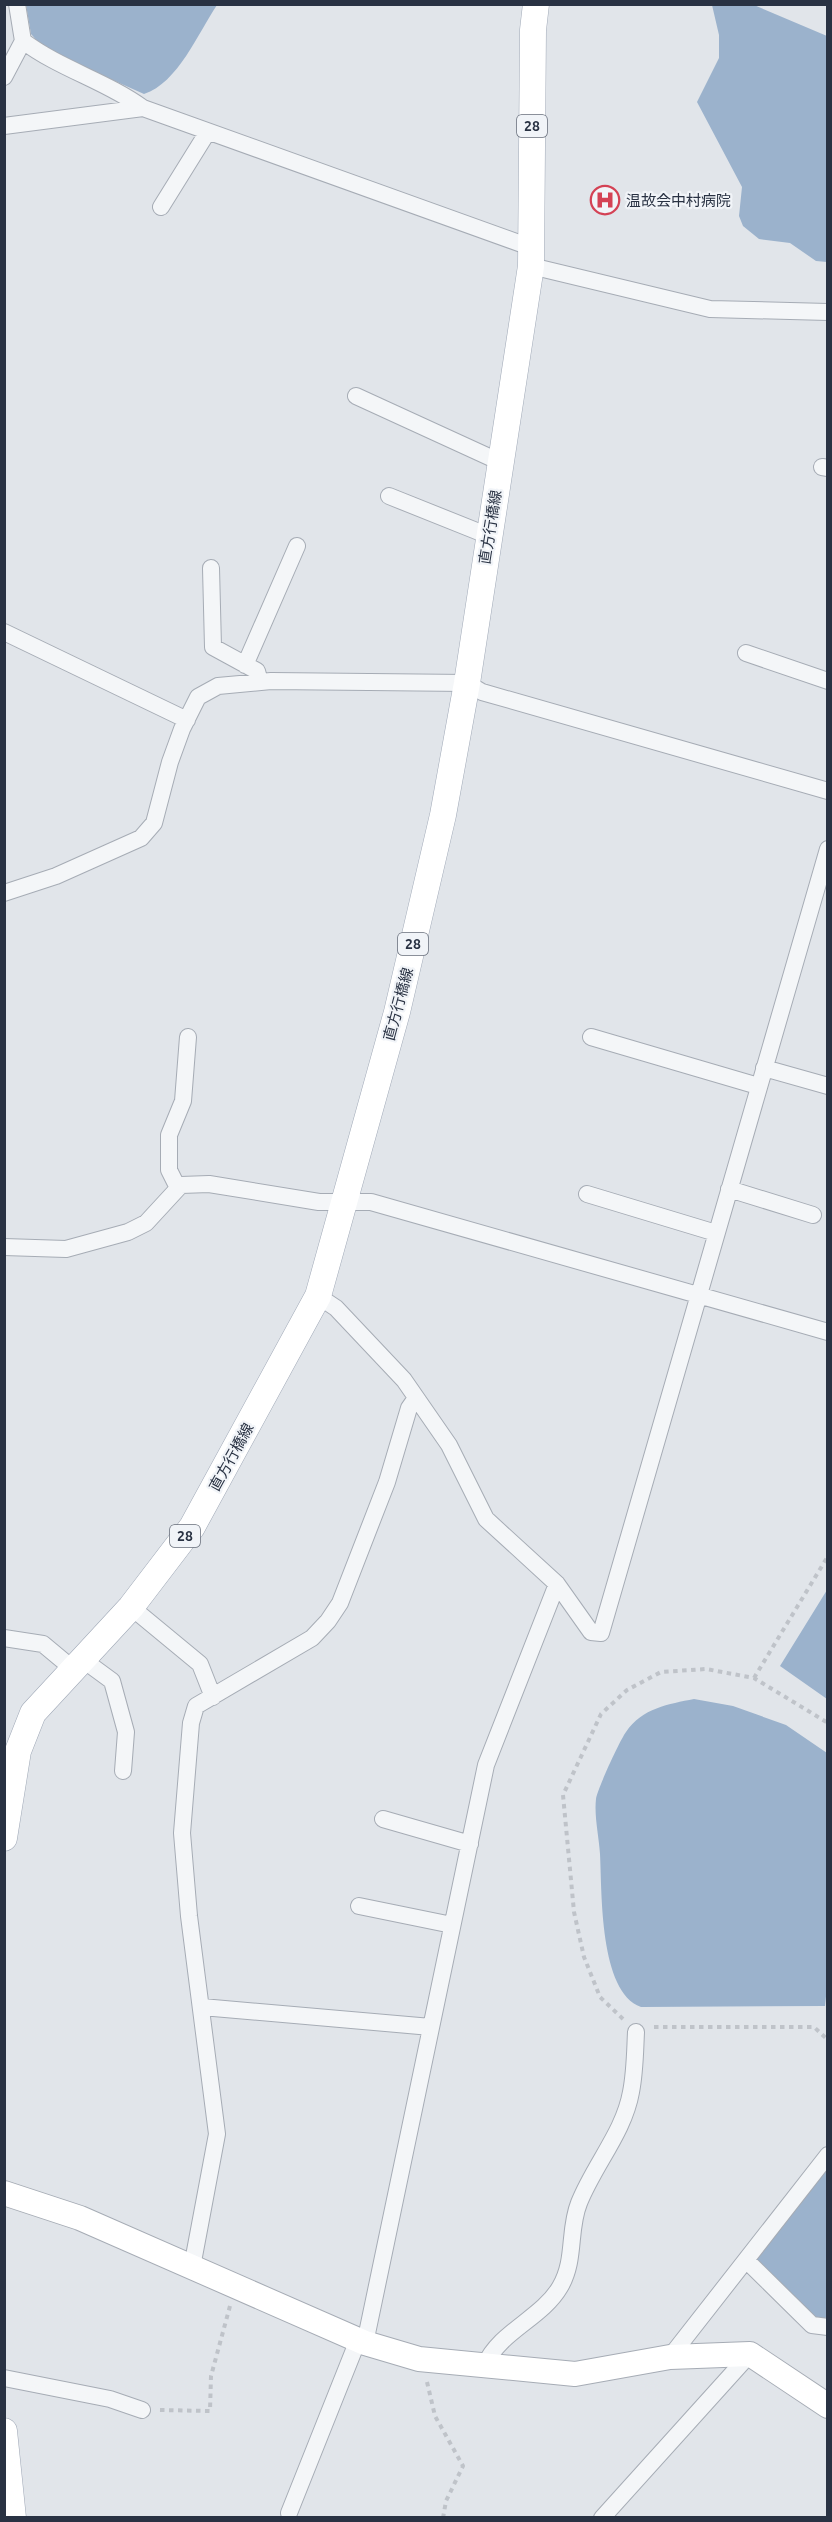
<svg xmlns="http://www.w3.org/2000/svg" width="832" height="2522" font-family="Ubuntu,'Noto Sans JP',sans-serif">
  <rect width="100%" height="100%" fill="#e1e5ea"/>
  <path fill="#9bb2cc" d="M26,5H217C198,33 178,83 144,94L45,50L31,34Z
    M712,5H754L827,36V262L816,261L790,243L759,239L743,226L739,216L742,187L697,102L719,58V35Z
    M827,1590V1699L780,1666Z
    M694,1699L733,1706L786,1725L827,1753L828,1977L825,2006L641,2007C599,1992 602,1892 600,1854C599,1837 594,1816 596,1799C597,1790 620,1740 626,1732C642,1708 669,1704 694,1699Z
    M827,2166V2316L824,2320L813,2317L756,2260Z"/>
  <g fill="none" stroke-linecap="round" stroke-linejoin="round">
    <g stroke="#a6acb5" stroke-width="18">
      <path id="street" d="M23,41C60,69 106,81 143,108
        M4,77L23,41L17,4
        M4,126L143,108L530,247
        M161,207L207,133
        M531,266L710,309L828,312
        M356,396L500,462
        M822,467L828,468
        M389,496L489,536
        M211,568L213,647L257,671L260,682
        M4,632L187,720
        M746,653L828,681
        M245,665L297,546
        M4,893L56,876L141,838L154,823L170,762L182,729L198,697L218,686L271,681L467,683L482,692L828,791
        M591,1037L758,1086
        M764,1068L828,1086
        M178,1188L169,1170V1135L183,1101L188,1037
        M729,1189L813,1215
        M587,1194L716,1233
        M4,1247L66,1249L128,1232L146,1223L181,1185L209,1184L319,1202H371L828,1332
        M318,1296L336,1308L404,1380L449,1445L486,1519L557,1584L591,1632L601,1633L828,849
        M131,1607L200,1664L213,1697
        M4,1638L43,1644L73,1669
        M82,1659L112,1681L126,1732L123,1771
        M383,1819L470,1844
        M359,1906L452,1925
        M202,2007L431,2027
        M746,2260L812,2325L828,2327
        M192,2267L217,2134L189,1916L182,1833L191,1723L196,1706L312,1638L328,1621L340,1603L387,1482L409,1408L416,1398
        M365,2343L486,1765L557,1584
        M670,2357L828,2155
        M485,2365C499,2332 542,2318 560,2287C576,2260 568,2230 579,2203C594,2165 624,2132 631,2092C635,2072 635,2052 636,2032
        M4,2378L110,2399L142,2410
        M289,2513L358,2340
        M602,2518L750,2354"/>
    </g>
    <g stroke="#a6acb5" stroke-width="26">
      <path id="secondary" d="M4,2193L80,2218L365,2343L419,2359L575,2374L670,2357L750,2354L828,2406"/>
    </g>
    <g stroke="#a0a9b7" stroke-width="27">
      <path id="primary" d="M4,1838L18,1751L33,1713L131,1607L192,1527L318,1296L397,1012L443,815L467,683L531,266L533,30L536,4
        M4,2431L13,2518"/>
    </g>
    <path stroke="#bfc3c9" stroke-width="4" stroke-dasharray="4.5 4.5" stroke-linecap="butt" d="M754,1678L828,1556
      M623,2019L600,1997L584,1957L574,1912L563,1795L601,1714L627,1690L661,1672L706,1669L754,1678L828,1723
      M654,2027H814L828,2040
      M427,2382L435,2416L463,2466L446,2501L443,2518
      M160,2410L210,2411L211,2376L230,2306"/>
    <use href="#street" stroke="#f4f6f8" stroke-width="16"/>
    <use href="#secondary" stroke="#fff" stroke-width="24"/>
    <use href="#primary" stroke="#fff" stroke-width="26"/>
  </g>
  <defs>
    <g id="hospital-ring" transform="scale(1.5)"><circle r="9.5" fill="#f1f4f8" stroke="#d44255" stroke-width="1.5"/><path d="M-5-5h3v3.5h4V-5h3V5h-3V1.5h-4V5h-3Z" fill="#d44255"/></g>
  </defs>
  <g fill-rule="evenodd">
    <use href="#hospital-ring" x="605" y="200"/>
  </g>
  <g text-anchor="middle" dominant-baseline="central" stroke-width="4.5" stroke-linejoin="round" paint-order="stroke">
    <g fill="#f1f4f8" stroke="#656c79" stroke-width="1.5">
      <rect x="517" y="115" width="30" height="22" rx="4.5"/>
      <rect x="398" y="933" width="30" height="22" rx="4.5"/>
      <rect x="170" y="1525" width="30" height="22" rx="4.5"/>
    </g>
    <g font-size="14" font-weight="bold" fill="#293243">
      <text x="532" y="126">28</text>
      <text x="413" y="944">28</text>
      <text x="185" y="1536">28</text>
    </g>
    <g font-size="15" fill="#293243" stroke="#f1f4f8" text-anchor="start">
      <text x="626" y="200">温故会中村病院</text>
    </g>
    <g font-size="15" fill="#293243" stroke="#f1f4f8">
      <text transform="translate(490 527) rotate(-81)">直方行橋線</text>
      <text transform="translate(398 1004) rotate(-75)">直方行橋線</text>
      <text transform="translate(231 1457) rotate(-61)">直方行橋線</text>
    </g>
  </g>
  <rect width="832" height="2522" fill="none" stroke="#293243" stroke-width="12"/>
</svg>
